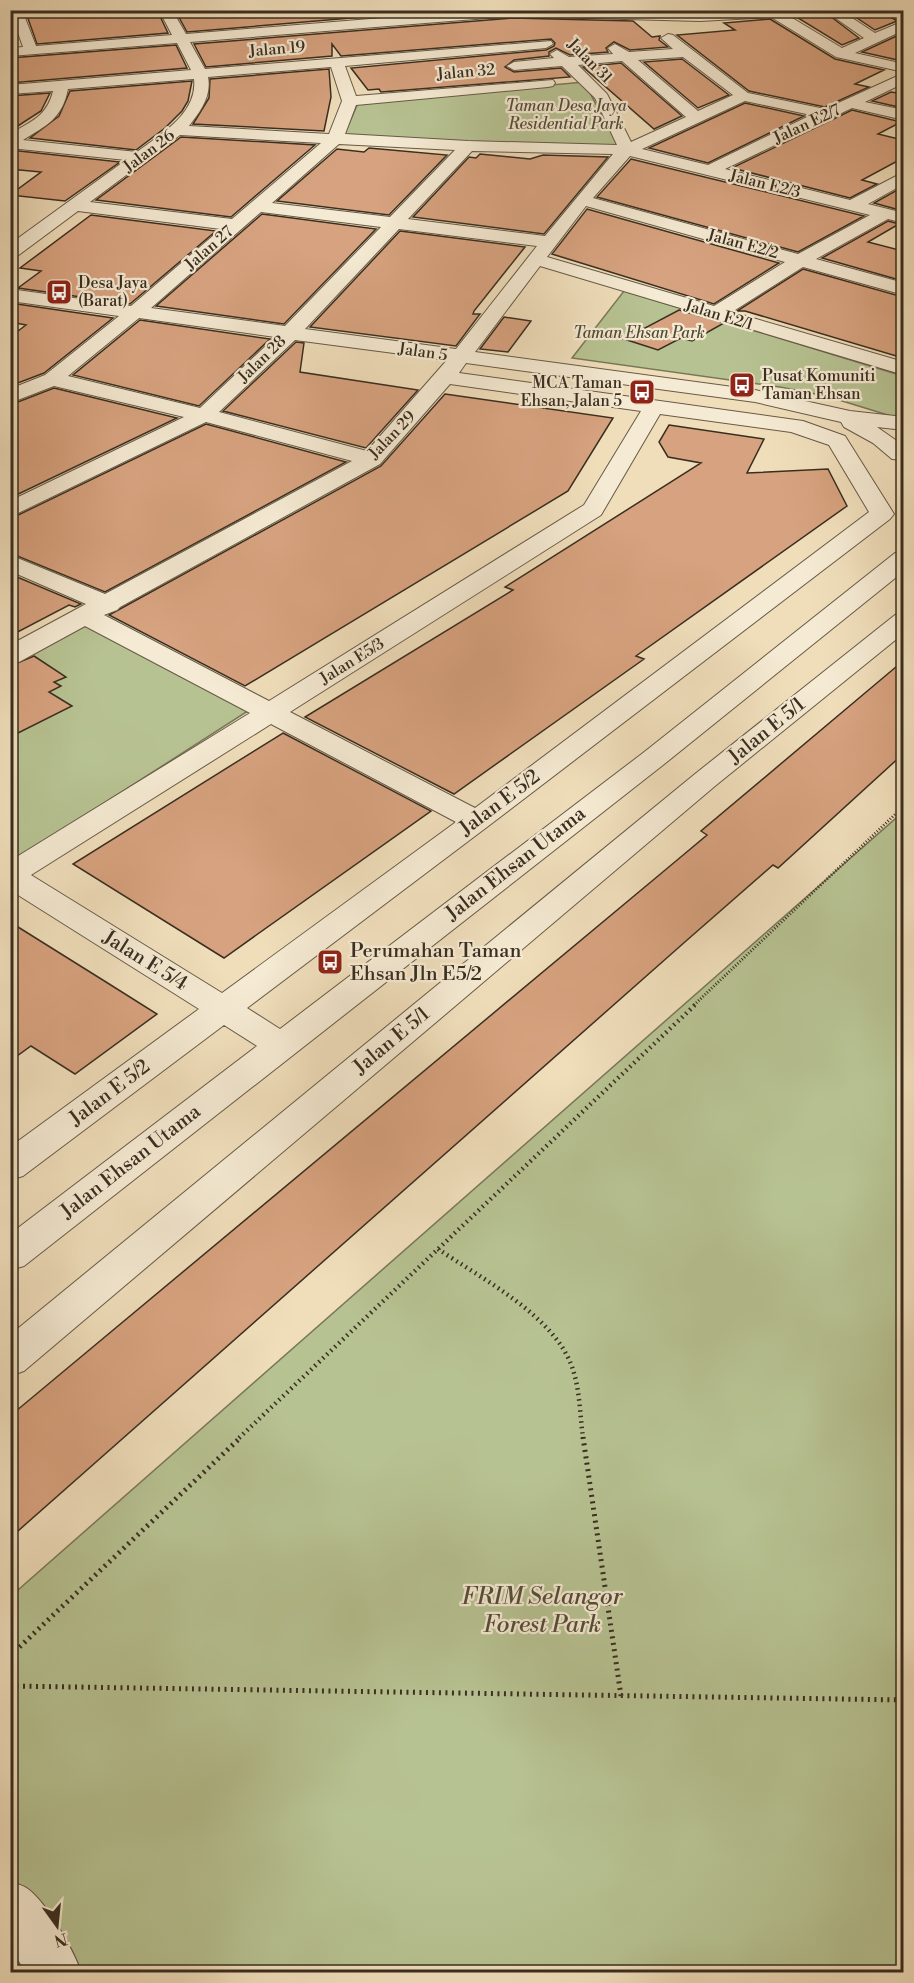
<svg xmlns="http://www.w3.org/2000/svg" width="914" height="1983" font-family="'Libre Bodoni',serif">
  <rect width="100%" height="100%" fill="#f0debb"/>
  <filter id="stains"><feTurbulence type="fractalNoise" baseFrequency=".00333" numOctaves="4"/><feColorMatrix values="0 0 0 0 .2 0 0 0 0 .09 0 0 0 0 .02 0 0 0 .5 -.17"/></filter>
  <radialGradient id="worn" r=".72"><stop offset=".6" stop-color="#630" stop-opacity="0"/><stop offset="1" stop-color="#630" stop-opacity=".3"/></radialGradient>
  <path fill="#b7c292" stroke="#787859" stroke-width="1.5" d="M584,82L620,149L343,138L358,103Z
    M624,291L903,376V417L891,416L826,396L780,387L572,358Z
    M88,623L251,709L11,863V664Z
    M903,812V1972H11L10,1597Z"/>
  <path fill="#d7a27f" stroke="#392e20" stroke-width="1.5" d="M25,10H157L168,33L37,44Z
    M175,10H446L187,32Z
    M785,10H822L859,38L842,45Z
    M845,10H880L897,21L875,30Z
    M512,18L633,21L652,37L660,36L659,40L668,47L630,50L614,42L606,48L608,52L570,55L556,48L549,52V56L514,60L505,67L514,72L561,68L570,77L381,92L379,89L368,90L351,68L546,50L554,46L555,43L551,39L341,56L332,44V56L206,67L194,44Z
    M770,19L835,59L884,70L855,84L869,87L825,107L749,91L677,35L735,30L724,23Z
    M903,33L902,61L862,52Z
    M176,45L187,68L10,83V58Z
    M682,59L729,95L698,108L644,62Z
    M621,63L682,116L654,129L583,67Z
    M329,69L331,97L324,131L193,124L209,98L210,79Z
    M192,81L188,101L182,111L165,128L136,150L30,138L59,116L70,91Z
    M891,92L903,94V108L872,101Z
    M50,93L41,111L10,131V96Z
    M745,103L804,116L708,163L649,148Z
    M852,110L901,122L878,134L903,140V158L862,180L877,184L850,198L732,168Z
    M181,137L315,145L231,217L96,200Z
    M369,148L447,155L389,215L277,201L337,149L364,152Z
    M10,150L120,162L65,201L10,195L41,172L10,169Z
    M480,154L530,159L543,155L608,157L544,234L413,217L469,157L476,158Z
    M631,159L864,216L798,252L597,197Z
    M899,189L903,190V211L874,203Z
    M587,209L779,263L714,304L552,254Z
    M262,214L376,229L284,324L156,306Z
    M91,215L216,231L130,304L18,288L41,271L20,268Z
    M888,221L899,224L868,242L903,251V281L822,258Z
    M400,231L525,247L474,311L473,314H480L456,346L310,327Z
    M803,269L903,297V358L745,311H737Z
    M10,303L113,318L44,373L10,386V337L26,325L10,322Z
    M679,310L724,323L692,341L681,338L658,350L624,339Z
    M504,317L531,321L508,352L480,349Z
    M140,320L270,339L199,406L73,375Z
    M296,342L304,343L300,372L418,390L366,448L223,411Z
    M54,388L177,418L10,498V405Z
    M445,394L613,418L568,491L245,686L109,615L381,466Z
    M206,424L346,462L105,592L10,553V519Z
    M669,425L764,439L747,473L828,469L847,506L636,656L644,659L454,794L305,717L513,590L505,587L701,463L668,457L659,442Z
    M10,574L81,604L75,607L69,605L10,636Z
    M34,656L66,677L54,682L61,686L49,692L72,706L10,737V666Z
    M903,661V754L778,868L773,865L686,941L10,1538V1416L676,861L707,835L701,831Z
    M283,733L431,811L224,958L73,864Z
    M10,922L106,982L157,1014L75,1074L31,1046L10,1061Z"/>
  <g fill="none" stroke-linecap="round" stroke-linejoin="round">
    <g stroke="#675a47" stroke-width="2">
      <path id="minor" d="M10,10H22L36,46L172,35L159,10H172L186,34L480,10L700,13L779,10L842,48L864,38L824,10H840L875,33L904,21V30L855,53L904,64V72L836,57L771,17L700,21L512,16L190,42L205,69L551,41L553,44L546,48L345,66L356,96L553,80L555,83L553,86L548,87L356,105L345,134L468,141L617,145L595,98L562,66L514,70L507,66L514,62L554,58L550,54L557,50L569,57L613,54L608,48L615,44L629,52L673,49L661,38L668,34L673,35L748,93L825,109L904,73V83L865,102L904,110V120L852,108L725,169L850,200L904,172V184L868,204L904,213V223L888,219L816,259L904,283V295L803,267L732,312L904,362V375L540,266L475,352L755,390L850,411L904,417V430L877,427L904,446V460L892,459L873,443L844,427L841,422L755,402L466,363L459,373L803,421L845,436L894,514L890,519L487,827L247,1008L280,1029L643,753L895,553L904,551V571L663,765L24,1266L10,1270V1234L257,1046L224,1025L23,1176L10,1180V1147L199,1009L10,890V861L250,713L85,626L19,662L10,664V645L86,604L10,571V555L105,594L352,461L206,422L10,517V501L184,417L54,386L10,403V389L45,375L119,316L10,301V289L131,306L221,229L78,211L16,257L10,258V244L126,160L10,148V134C32,121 47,116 53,91L10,94V85L191,70L177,43L10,56V48L23,47ZM683,57L733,95L698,111L638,60ZM622,61L686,117L631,142L607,94L578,65ZM331,67L342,101L329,134L189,126C200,112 212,96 208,77ZM194,79C198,113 161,134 137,152L23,140C47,125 62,119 68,89ZM745,101L811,115L708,165L642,149ZM180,135L321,143L232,219L90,202ZM339,144L455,150L390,217L272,203ZM472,151L613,154L545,236L408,219ZM630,156L870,215L798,254L593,198ZM586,206L785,262L714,306L547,257ZM261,212L381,227L285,326L151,308ZM399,229L537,246L456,349L305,329ZM139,318L275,337L200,408L68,376ZM295,340L447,360L367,451L219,412ZM450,384L641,411L584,505L269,701L104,615L117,610L120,607L380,464ZM660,414L791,432L829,445L869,512L475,808L290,712L601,515ZM271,724L456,822L222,993L31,875Z
        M904,612V633L715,786L24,1371L10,1376V1335L695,774L895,615Z
        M10,1882C16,1884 23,1885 28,1889C47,1903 74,1951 81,1972H26L10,1948Z"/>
    </g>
    <path stroke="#392e20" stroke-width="3" stroke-dasharray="1 2" stroke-linecap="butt" d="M694,1005L904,806"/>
    <path stroke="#392e20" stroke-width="4.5" stroke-dasharray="1.5 4" stroke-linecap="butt" d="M438,1249C482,1279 557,1317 573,1370C580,1391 580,1416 583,1438
      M239,1438L696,1004"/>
    <path stroke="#392e20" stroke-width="5" stroke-dasharray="2 4.5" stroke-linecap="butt" d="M583,1437L621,1696
      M10,1656L241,1437
      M10,1686L904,1700"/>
    <use href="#minor" fill="#f5ead3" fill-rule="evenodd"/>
  </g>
  <defs>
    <g id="bus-square" transform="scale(1.35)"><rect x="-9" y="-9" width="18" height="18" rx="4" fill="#8f2418" stroke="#f5ead3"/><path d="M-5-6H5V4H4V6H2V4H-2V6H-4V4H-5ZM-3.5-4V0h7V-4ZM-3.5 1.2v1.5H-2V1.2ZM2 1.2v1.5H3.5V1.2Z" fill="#fff"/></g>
  </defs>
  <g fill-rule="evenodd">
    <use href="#bus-square" x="59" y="292"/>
    <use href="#bus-square" x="742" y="385"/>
    <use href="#bus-square" x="642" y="392"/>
    <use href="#bus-square" x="330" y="962"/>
  </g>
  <g text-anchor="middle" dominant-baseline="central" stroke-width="4.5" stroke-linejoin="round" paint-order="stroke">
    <g font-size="16" fill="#392e20" stroke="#f5ead3">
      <text transform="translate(277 49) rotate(-5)">Jalan 19</text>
      <text transform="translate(590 61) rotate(45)">Jalan 31</text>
      <text transform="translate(466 72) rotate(-5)">Jalan 32</text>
      <text transform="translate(807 124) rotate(-25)">Jalan E2/7</text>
      <text transform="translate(149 151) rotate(-37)">Jalan 26</text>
      <text transform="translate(765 184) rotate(14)">Jalan E2/3</text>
      <text transform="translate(743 244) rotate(15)">Jalan E2/2</text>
      <text transform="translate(209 248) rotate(-41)">Jalan 27</text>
      <text transform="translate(719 315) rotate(17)">Jalan E2/1</text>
      <text transform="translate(423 352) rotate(8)">Jalan 5</text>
      <text transform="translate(262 359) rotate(-44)">Jalan 28</text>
      <text transform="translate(392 435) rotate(-46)">Jalan 29</text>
      <text transform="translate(352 661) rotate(-32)">Jalan E5/3</text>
    </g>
    <g font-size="16" font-style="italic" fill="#524c37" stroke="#f5ead3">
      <text x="566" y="106">Taman Desa Jaya<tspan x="566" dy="18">Residential Park</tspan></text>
      <text x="639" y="333">Taman Ehsan Park</text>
    </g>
    <g font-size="16" fill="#392e20" stroke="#f5ead3" text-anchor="start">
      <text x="78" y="283">Desa Jaya<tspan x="78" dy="18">(Barat)</tspan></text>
      <text x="762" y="376">Pusat Komuniti<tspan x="762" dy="18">Taman Ehsan</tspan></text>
      <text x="622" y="383" text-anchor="end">MCA Taman<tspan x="622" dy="18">Ehsan, Jalan 5</tspan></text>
    </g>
    <g font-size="20" fill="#392e20" stroke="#f5ead3">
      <text transform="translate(767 731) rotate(-39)">Jalan E 5/1</text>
      <text transform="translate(500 803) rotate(-37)">Jalan E 5/2</text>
      <text transform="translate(516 864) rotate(-38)">Jalan Ehsan Utama</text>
      <text transform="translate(145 961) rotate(32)">Jalan E 5/4</text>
      <text transform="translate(392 1041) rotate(-40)">Jalan E 5/1</text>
      <text transform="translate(110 1093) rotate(-37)">Jalan E 5/2</text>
      <text transform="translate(131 1162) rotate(-38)">Jalan Ehsan Utama</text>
    </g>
    <g font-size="20" fill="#392e20" stroke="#f5ead3" text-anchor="start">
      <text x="350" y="951">Perumahan Taman<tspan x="350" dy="23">Ehsan Jln E5/2</tspan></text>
    </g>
    <g font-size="24" font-style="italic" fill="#524c37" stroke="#f5ead3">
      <text x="542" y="1597">FRIM Selangor<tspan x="542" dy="28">Forest Park</tspan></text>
    </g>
  </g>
  <rect width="914" height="1983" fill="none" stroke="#f0debb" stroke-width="36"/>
  <rect x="12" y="12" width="890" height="1959" fill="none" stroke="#392e20" stroke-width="3"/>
  <rect x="18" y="18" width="878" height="1947" fill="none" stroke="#392e20" stroke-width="1.5"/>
  <g transform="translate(57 1926) rotate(165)" stroke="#f5ead3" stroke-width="4.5" paint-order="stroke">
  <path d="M0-4.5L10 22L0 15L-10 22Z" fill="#392e20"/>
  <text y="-9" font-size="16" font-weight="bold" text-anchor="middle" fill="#392e20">N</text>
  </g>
  <rect width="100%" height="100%" filter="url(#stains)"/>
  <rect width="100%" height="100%" fill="url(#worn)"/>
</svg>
